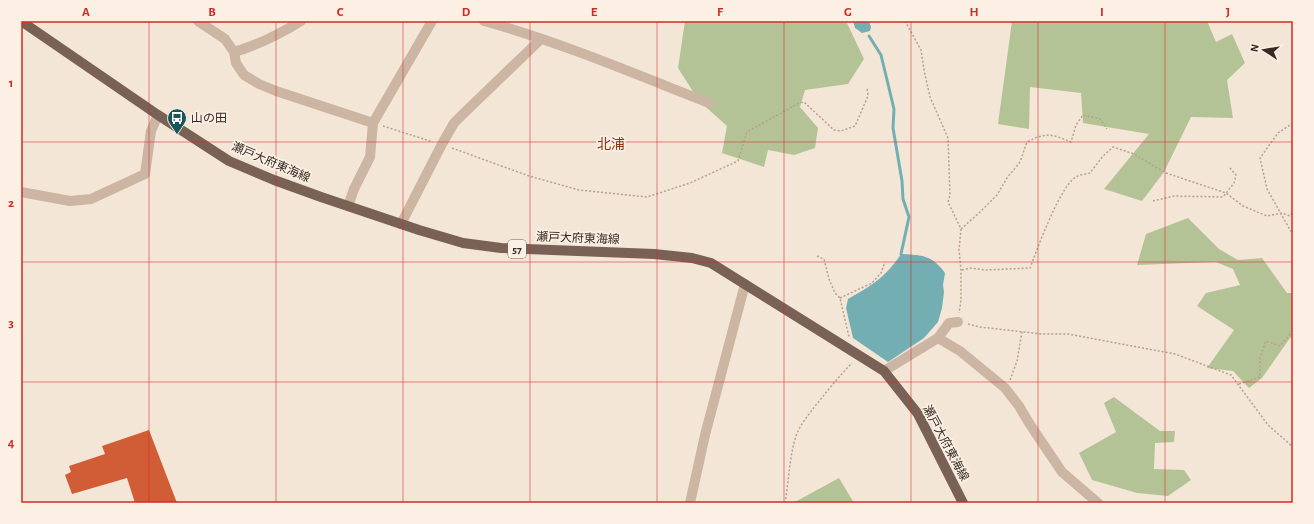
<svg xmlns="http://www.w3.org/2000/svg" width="1314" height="524" font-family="'Alegreya Sans','Noto Sans JP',sans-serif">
  <rect width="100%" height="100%" fill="#f3e6d7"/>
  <path fill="#b4c396" d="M685,21H846L864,59L848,84L805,90L800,107L818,128L815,148L794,155L768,150L764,167L722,153L727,126L699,101L678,68Z
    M1012,21H1207L1216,42L1232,34L1245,63L1227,80L1233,118L1191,117L1164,172L1142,201L1104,189L1149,134L1083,123L1081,93L1030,87L1029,129L998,124Z
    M1188,218L1219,249L1238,260L1262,258L1287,293H1293V337L1290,338L1262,378L1249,388L1233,371L1207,368L1234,330L1197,306L1206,293L1240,285L1233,269L1216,262L1137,265L1146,234Z
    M1114,397L1160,431H1175L1174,442L1155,443L1154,469L1184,470L1191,480L1168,496L1137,493L1092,480L1079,453L1116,432L1104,403Z
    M839,478L854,503H793Z"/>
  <path fill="#73afb2" d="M853,21H869L871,27L870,31L862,33L855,28Z
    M901,254C922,255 932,255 945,273L943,285L944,292L942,308L938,322L924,338L888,362L853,338L846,308L848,299C871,286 886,277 901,254Z"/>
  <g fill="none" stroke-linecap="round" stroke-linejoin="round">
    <path stroke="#73afb2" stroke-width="3" d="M869,36L881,55L894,109L893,128L902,181L903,199L909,217L901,254"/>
  </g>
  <path fill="#d15d37" d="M149,430L177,503H135L127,478L72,494L65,475L71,472L69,466L105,454L102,446Z"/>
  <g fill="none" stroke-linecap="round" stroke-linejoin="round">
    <path stroke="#b89f8c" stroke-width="1.5" stroke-dasharray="2 2" stroke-linecap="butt" d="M905,21L921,50L924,70L930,97L948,138L950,195L948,202L961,229L959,250L961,270V300L959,313
      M1293,123L1278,133L1260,158L1267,189L1293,235
      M383,126L433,142
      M452,148L529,176L579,190L647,197L690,183L738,161L747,132L799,103L804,102L834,130L841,131L855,126L868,96L867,87
      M1153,201L1174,196L1223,197L1234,183L1236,175L1230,168
      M961,229L980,212L997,195L1007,178L1020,162L1027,142C1046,132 1052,134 1071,142L1076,125L1083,115L1100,119L1107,129
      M817,256L824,259L829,279L835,293L840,298L849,337
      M962,270L970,268L986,270L1030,268C1037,250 1061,182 1078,176C1082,174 1087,174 1090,173L1103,156L1113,147L1134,154L1166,173L1226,193L1243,206L1267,216L1282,213L1290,216L1293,212
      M840,298L872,283L881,273L885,262
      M968,324L980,327L1042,334H1068L1175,354L1231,375L1268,425L1293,447
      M1010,380L1017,361L1022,332
      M1239,384L1260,377V358L1266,341L1280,346L1292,332H1293
      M785,503C789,481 789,458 796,436C799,427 806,418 812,410C825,394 837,378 852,363"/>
    <path stroke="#ccb5a2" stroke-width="10" d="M198,21L225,39L234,52L236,63L244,75L259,84L276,91L373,123
      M484,21C560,42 635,74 709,103
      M234,52C258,45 280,34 301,21
      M21,192L70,201L91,199L145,174L151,131L158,115
      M348,206L354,189L370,157L373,123L432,21
      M401,224L442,144L454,123L463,114L541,39
      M938,338L960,351L1005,388L1019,406L1029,423L1062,472L1098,503
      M884,371L938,338L949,323L958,322
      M690,503L705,435L745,284"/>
    <path stroke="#796155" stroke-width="10" d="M21,21L158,115L229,161L274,180L321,197L419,230L463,243L501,248L654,254L692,258L711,263L884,371L918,414L963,503"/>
  </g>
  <path fill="none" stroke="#d62828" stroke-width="1" stroke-opacity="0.55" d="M149,21V503M276,21V503M403,21V503M530,21V503M657,21V503M784,21V503M911,21V503M1038,21V503M1165,21V503M21,142H1293M21,262H1293M21,382H1293"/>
  <defs>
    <g id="bus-pin" transform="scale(1)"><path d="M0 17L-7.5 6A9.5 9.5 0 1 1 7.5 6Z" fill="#17565a" stroke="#fbf0e3"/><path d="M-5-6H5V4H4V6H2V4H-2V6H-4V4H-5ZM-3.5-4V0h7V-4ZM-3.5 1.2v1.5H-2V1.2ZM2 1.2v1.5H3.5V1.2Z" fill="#fff"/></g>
  </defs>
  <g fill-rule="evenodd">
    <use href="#bus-pin" x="177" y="118"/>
  </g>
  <g text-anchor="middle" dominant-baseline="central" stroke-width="3.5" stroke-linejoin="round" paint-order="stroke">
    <rect fill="#fbf0e3" stroke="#71655e" stroke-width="1" x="508" y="240" width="18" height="18" rx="3"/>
    <g font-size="11" font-weight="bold" fill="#362a25">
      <text x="517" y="249">57</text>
    </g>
    <g font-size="12" fill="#362a25" stroke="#fbf0e3" text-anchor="start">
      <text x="191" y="118">山の田</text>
    </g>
    <g font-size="12" fill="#362a25" stroke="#fbf0e3">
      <text transform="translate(271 162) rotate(23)">瀬戸大府東海線</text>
      <text transform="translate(578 238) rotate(2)">瀬戸大府東海線</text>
      <text transform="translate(946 443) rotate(62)">瀬戸大府東海線</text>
    </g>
    <g font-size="14" fill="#8c3417" stroke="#fbf0e3">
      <text x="611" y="145">北浦</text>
    </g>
  </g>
  <rect width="1314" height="524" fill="none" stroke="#fbf0e3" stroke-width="44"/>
  <g transform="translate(1264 50) rotate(282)" stroke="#fbf0e3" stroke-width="3" paint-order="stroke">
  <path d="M0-3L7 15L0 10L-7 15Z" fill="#362a25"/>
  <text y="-6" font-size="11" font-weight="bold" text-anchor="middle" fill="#362a25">N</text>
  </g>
  <rect x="22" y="22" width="1270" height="480" fill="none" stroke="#d62828" stroke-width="1.5"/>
  <g font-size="13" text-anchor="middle" font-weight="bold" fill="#d62828">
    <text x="86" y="16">A</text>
    <text x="212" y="16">B</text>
    <text x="340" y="16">C</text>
    <text x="466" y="16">D</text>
    <text x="594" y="16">E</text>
    <text x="720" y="16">F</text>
    <text x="848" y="16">G</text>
    <text x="974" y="16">H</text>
    <text x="1102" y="16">I</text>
    <text x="1228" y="16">J</text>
    <text x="11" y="87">1</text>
    <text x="11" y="207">2</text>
    <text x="11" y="327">3</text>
    <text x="11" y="447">4</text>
  </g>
</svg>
